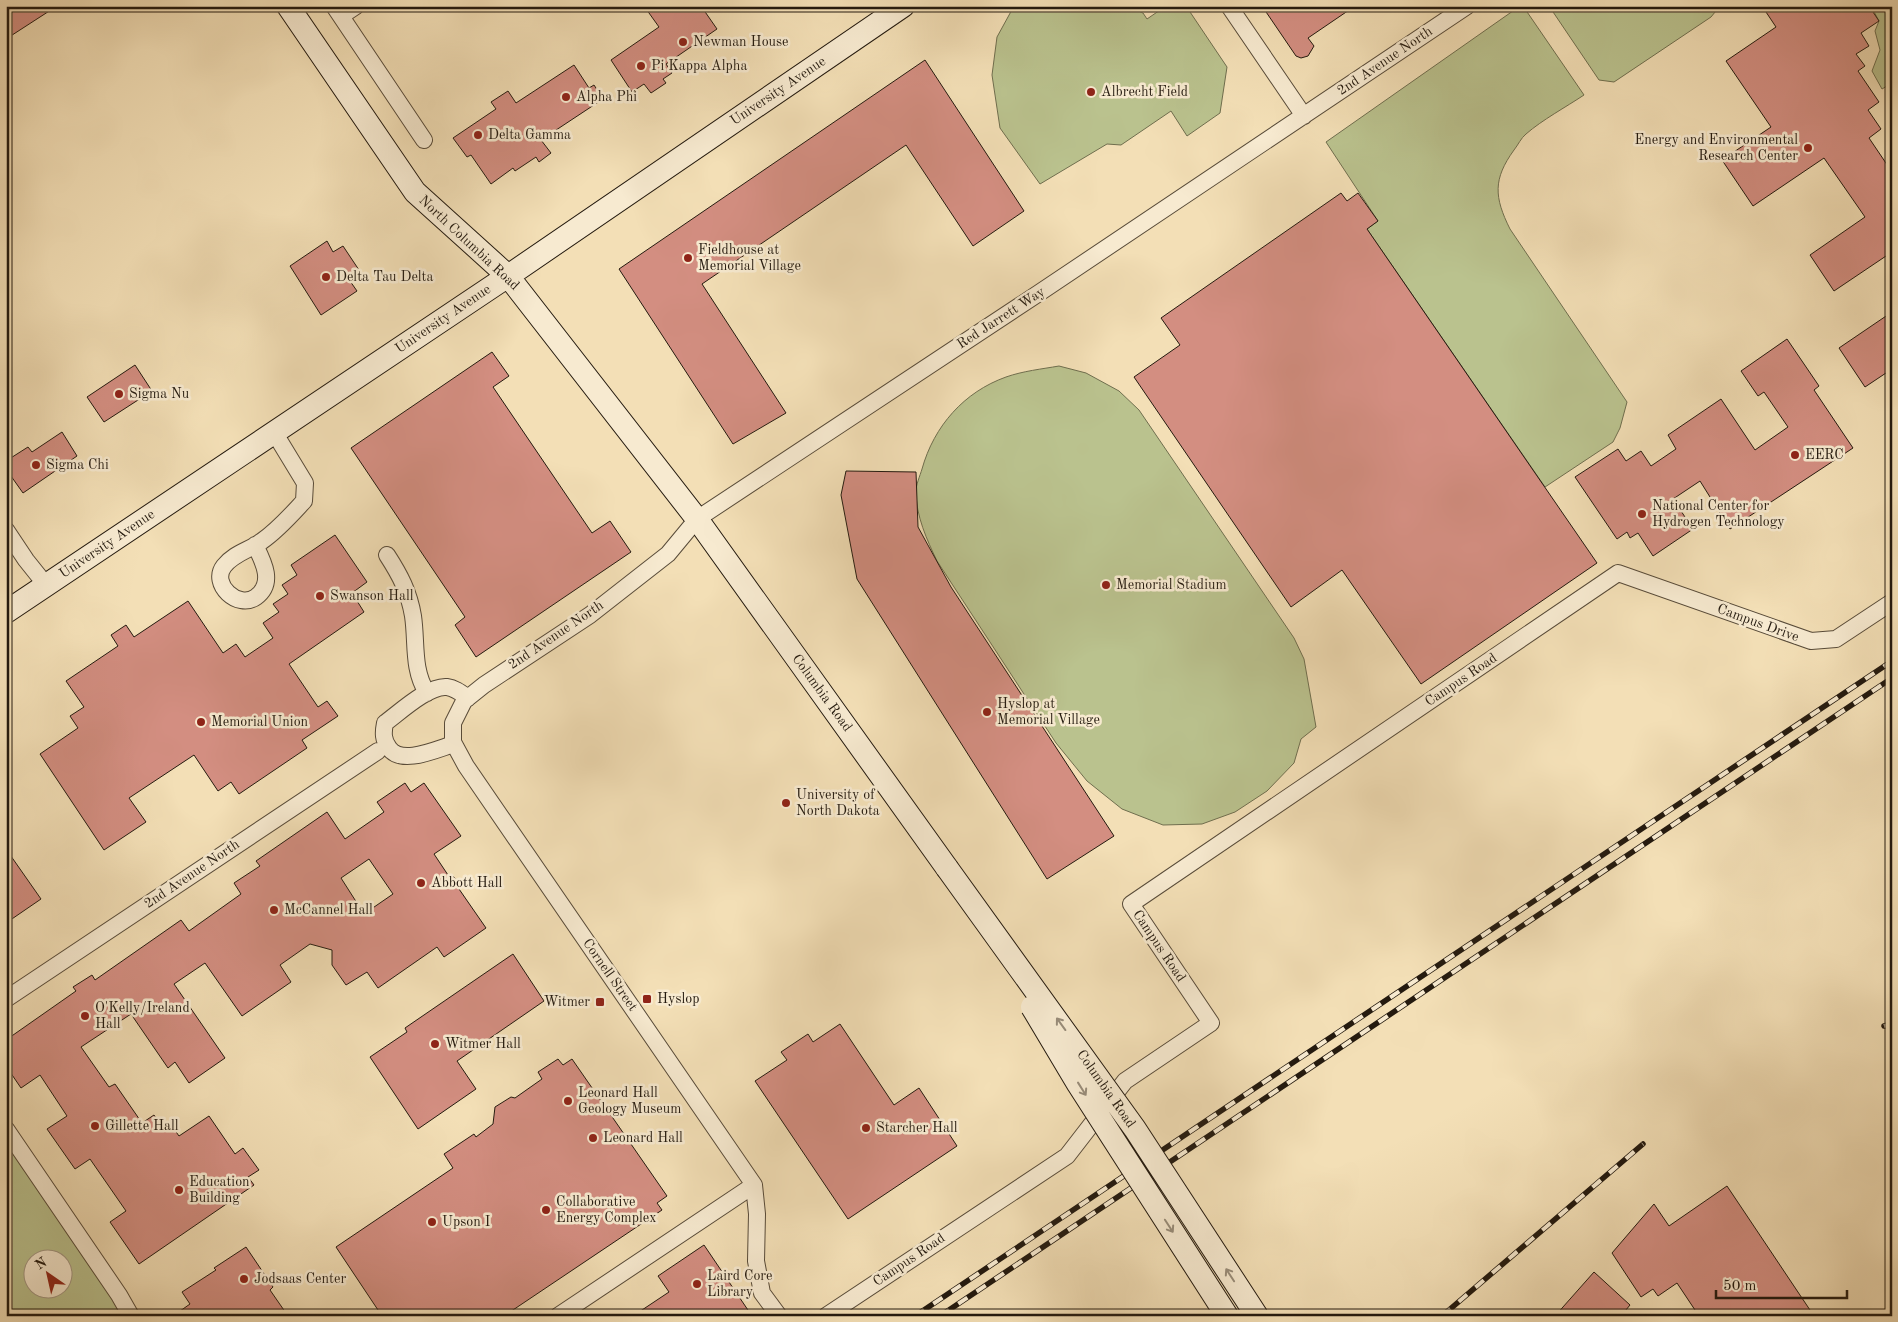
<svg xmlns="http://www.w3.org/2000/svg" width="1898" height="1322" font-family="'Old Standard TT',serif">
  <rect width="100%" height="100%" fill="#f3dfb6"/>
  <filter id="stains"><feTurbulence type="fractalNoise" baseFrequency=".004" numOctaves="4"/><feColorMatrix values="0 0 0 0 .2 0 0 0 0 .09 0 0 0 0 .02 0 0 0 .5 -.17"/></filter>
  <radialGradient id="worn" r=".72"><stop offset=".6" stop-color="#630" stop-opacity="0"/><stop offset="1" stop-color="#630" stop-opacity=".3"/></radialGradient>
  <path fill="#bac28e" stroke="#6f6e4e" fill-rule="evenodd" d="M1014,6H1127L1143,13L1147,19L1166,6H1186L1227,67L1220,113L1187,136L1171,111L1121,145L1107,144L1040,184L1000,128L992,75L997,37Z
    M1520,6H1523L1584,95C1566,107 1542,120 1526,134C1521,138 1518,145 1514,150C1493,179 1494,197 1510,229L1627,402L1620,428L1613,442L1545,487L1367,229L1378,221L1326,142Z
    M1549,6H1720L1711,17L1614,82L1599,80Z
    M1871,6H1892V83L1882,89L1872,71L1880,50L1875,31L1879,21Z
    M1059,366L1086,373L1119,391L1139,410L1294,638L1304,659L1316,727L1301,739L1294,763L1267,791L1235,812L1202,824L1163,825L1122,809L1087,781L1056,743L937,561C927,540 916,516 916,492C916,484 920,476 922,469C934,426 964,392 1006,377C1023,371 1042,369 1059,366Z
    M6,1129L131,1316H6ZM32,1260H62V1290H32Z"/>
  <path fill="#d38e81" stroke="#241a0f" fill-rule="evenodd" d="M6,6H57L6,39Z
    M644,6H701L717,29L666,64L672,73L663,79L666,83L651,93L644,84L632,92L611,60L659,27Z
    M1262,6H1355L1308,38L1314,46L1308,56L1301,58L1296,56Z
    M1762,6H1869L1879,21L1861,33L1869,46L1856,54L1865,66L1858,71L1879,102L1868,110L1881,129L1869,138L1892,172V252L1834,291L1810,255L1865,217L1824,158L1753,206L1722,160L1771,127L1726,61L1776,27Z
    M925,60L1024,211L973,246L906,145L702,284L786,413L733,444L619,269Z
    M574,65L589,88L594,85L603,99L541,140L551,153L539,162L536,157L515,171L513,168L491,184L471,155L467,157L453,138L496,109L491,102L508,91L516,103Z
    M1341,193L1347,201L1358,193L1378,221L1367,229L1597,563L1421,684L1342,570L1291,607L1134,377L1180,345L1161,318Z
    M327,241L333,252L343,246L361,273L350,281L357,291L321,315L290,266Z
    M1892,312V369L1865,387L1839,348Z
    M1787,339L1819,386L1814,390L1853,448L1730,529L1700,481L1673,499L1693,529L1653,556L1638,533L1630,538L1627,532L1617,539L1575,477L1618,449L1626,461L1641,451L1651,466L1676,449L1668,435L1721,399L1755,450L1788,427L1764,392L1758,396L1741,371Z
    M492,352L509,376L493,387L592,533L610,521L631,552L476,657L455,625L465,617L351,448Z
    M135,365L152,391L104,422L87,397Z
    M62,432L77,456L23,493L6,469V461L28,447L32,452Z
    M846,471L916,472L918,527L951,587L1114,836L1047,879L857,579L841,495Z
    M335,535L367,582L352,593L364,612L289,664L318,707L327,701L338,716L302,740L307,748L239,794L231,782L218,791L194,755L129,798L146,822L104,850L40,754L78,728L70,716L84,707L66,681L118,646L111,635L126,625L134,637L188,601L223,653L236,644L245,657L273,638L263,623L279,612L273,604L288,594L282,585L297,575L291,565Z
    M405,783L411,792L424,783L461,836L434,854L450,878L453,876L461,887L459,889L486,928L444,957L437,947L378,988L367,972L346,985L332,965V950L310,944L280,965L291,982L242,1016L205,963L174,984L225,1058L189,1083L175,1062L168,1068L131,1014L81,1047L109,1087L115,1084L142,1123L154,1115L162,1127L169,1122L179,1136L209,1116L235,1154L243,1148L259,1170L248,1177L254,1185L139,1264L110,1222L126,1211L90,1159L75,1169L47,1129L67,1116L40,1075L21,1088L6,1066V1040L76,991L73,987L92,975L95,980L181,920L189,931L241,894L234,883L260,866L256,861L327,812L345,839L384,812L377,802ZM369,859L393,894L364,914L341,878Z
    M6,849L41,899L6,923Z
    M513,954L544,1001L457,1061L476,1089L418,1129L370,1057L407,1032L405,1028Z
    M840,1024L894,1105L919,1088L957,1146L848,1219L755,1081L787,1060L781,1052L808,1034L813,1042Z
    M558,1059L563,1065L572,1059L667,1196L657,1203L662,1210L504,1316H382L336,1247L453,1168L444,1154L474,1134L476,1137L493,1124L495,1107L511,1097L515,1098L542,1079L538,1072Z
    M1727,1186L1814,1316H1699L1677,1283L1658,1296L1653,1289L1641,1297L1612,1253L1654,1204L1669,1226Z
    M704,1245L752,1316H633L669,1292L658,1276Z
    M246,1247L273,1287L270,1290L288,1316H173L190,1304L182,1292L216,1270L214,1268Z
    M1594,1272L1630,1305L1621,1316H1555Z"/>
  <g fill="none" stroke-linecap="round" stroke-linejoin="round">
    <g stroke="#584b39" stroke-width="18">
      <path id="street" d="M334,6L424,140
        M1229,6L1304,116
        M341,16L356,6
        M6,530L26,560L46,585
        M255,545C263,561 275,583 256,597C238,610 210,584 224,566C234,553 250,550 262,541C278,530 291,515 304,501L305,483L274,432
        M387,555C400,575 409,592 413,616C417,643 412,669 427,693
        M454,744C437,749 401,766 389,748C383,740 383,733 385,723C400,712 429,685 447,687C455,688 461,693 468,698
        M6,999L378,751
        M6,1129L119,1295L131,1316
        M558,1316L754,1185
        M779,1316L762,1293L756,1261L757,1214L754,1185L466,766L453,742V723L464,701L484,685L590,615L668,554L697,519L1039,293L1467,6
        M826,1316L1067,1156L1125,1081L1211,1023L1131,904L1618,573L1811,641L1836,639L1892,602"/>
    </g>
    <g stroke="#241a0f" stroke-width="24">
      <path id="secondary" d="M288,6L415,192L508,276L697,519L947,868
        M6,612L508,276L903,6"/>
    </g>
    <use href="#street" stroke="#f7ead0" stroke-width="16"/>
    <use href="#secondary" stroke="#f7ead0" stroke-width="22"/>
    <g stroke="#241a0f" stroke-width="5.5">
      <path id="rail" d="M1884,1026L1892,1024
        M915,1316L1892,661
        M940,1316L1892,678
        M1442,1316L1643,1144"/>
    </g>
    <use href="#rail" stroke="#f7ead0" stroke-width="4" stroke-dasharray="11" stroke-linecap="butt"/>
    <g stroke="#241a0f" stroke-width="24" stroke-linecap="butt">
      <path id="secondary-bridge" d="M947,868L1135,1129L1257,1316
        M1032,1007L1078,1084L1227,1316"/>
    </g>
    <use href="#secondary-bridge" stroke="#f7ead0" stroke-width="22"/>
  </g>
  <defs><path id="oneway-shaft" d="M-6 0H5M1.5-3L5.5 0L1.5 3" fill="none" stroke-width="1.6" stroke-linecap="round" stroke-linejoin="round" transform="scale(1.25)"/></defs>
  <g stroke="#988c79">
    <use href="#oneway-shaft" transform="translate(1061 1024) rotate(-126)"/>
    <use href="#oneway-shaft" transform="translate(1082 1089) rotate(58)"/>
    <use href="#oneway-shaft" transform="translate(1169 1226) rotate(57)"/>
    <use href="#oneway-shaft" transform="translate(1230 1275) rotate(-123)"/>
  </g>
  <g fill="#8f2418" stroke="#f7ead0" stroke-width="2">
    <circle cx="683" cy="42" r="5"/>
    <circle cx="641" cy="66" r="5"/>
    <circle cx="1091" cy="92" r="5"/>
    <circle cx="566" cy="97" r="5"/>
    <circle cx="478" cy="135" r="5"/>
    <circle cx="1808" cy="148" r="5"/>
    <circle cx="688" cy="258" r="5"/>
    <circle cx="326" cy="277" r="5"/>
    <circle cx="119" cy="394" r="5"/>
    <circle cx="1795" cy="455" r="5"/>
    <circle cx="36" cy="465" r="5"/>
    <circle cx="1642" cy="514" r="5"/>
    <circle cx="1106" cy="585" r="5"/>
    <circle cx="320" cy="596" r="5"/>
    <circle cx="987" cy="712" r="5"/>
    <circle cx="201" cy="722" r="5"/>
    <circle cx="786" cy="803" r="5"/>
    <circle cx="421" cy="883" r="5"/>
    <circle cx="274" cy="910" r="5"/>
    <rect x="642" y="994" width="10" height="10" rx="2.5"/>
    <rect x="595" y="997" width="10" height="10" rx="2.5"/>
    <circle cx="85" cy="1016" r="5"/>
    <circle cx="435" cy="1044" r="5"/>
    <circle cx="568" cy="1101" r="5"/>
    <circle cx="95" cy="1126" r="5"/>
    <circle cx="866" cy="1128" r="5"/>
    <circle cx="593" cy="1138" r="5"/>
    <circle cx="179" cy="1190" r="5"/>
    <circle cx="546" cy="1210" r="5"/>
    <circle cx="432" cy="1222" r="5"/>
    <circle cx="244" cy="1279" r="5"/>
    <circle cx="697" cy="1284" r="5"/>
  </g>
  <g text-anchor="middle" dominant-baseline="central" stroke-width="5" stroke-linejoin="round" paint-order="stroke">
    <g font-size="14" fill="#241a0f" stroke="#f7ead0" text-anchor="start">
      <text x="693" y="42">Newman House</text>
      <text x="651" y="66">Pi Kappa Alpha</text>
      <text x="1101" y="92">Albrecht Field</text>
      <text x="576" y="97">Alpha Phi</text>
      <text x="488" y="135">Delta Gamma</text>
      <text x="1798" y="140" text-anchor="end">Energy and Environmental<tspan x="1798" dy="16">Research Center</tspan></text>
      <text x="698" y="250">Fieldhouse at<tspan x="698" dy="16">Memorial Village</tspan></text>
      <text x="336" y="277">Delta Tau Delta</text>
      <text x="129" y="394">Sigma Nu</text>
      <text x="1805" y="455">EERC</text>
      <text x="46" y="465">Sigma Chi</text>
      <text x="1652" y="506">National Center for<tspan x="1652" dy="16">Hydrogen Technology</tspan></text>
      <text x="1116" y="585">Memorial Stadium</text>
      <text x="330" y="596">Swanson Hall</text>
      <text x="997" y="704">Hyslop at<tspan x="997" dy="16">Memorial Village</tspan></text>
      <text x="211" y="722">Memorial Union</text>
      <text x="796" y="795">University of<tspan x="796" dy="16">North Dakota</tspan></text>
      <text x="431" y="883">Abbott Hall</text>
      <text x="284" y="910">McCannel Hall</text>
      <text x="657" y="999">Hyslop</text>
      <text x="590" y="1002" text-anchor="end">Witmer</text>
      <text x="95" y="1008">O'Kelly/Ireland<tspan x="95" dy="16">Hall</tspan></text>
      <text x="445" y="1044">Witmer Hall</text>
      <text x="578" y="1093">Leonard Hall<tspan x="578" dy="16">Geology Museum</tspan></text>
      <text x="105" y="1126">Gillette Hall</text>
      <text x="876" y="1128">Starcher Hall</text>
      <text x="603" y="1138">Leonard Hall</text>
      <text x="189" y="1182">Education<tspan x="189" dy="16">Building</tspan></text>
      <text x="556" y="1202">Collaborative<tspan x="556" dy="16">Energy Complex</tspan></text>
      <text x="442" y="1222">Upson I</text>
      <text x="707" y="1276">Laird Core<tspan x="707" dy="16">Library</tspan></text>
      <text x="254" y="1279">Jodsaas Center</text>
    </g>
    <g font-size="14" fill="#241a0f" stroke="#f7ead0">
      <text transform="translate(1385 61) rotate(-34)">2nd Avenue North</text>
      <text transform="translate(778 91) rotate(-34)">University Avenue</text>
      <text transform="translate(469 243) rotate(43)">North Columbia Road</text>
      <text transform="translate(1001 318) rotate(-33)">Red Jarrett Way</text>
      <text transform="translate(443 319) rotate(-34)">University Avenue</text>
      <text transform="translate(107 544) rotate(-34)">University Avenue</text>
      <text transform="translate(1758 623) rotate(20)">Campus Drive</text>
      <text transform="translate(556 635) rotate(-34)">2nd Avenue North</text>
      <text transform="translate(1461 680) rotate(-34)">Campus Road</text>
      <text transform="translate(822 693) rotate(54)">Columbia Road</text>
      <text transform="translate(192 874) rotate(-34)">2nd Avenue North</text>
      <text transform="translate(1159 946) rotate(56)">Campus Road</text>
      <text transform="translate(610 975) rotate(55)">Cornell Street</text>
      <text transform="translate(1106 1089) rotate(55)">Columbia Road</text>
      <text transform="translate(909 1260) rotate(-34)">Campus Road</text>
    </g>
  </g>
  <rect width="1898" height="1322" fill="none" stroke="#f3dfb6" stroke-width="25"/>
  <rect x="8" y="8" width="1883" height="1307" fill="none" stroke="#241a0f" stroke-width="2.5"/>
  <rect x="12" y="12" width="1873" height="1297" fill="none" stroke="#241a0f"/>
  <g transform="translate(48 1274) rotate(326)"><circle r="24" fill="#f7ead0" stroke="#a39783"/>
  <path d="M0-4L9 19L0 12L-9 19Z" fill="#8f2418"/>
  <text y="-8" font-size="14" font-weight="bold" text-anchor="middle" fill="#241a0f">N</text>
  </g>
  <path d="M1716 1290v8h131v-8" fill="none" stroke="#241a0f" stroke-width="2.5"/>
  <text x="1723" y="1290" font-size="15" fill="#241a0f" stroke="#f7ead0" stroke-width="4" paint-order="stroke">50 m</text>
  <rect width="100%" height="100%" filter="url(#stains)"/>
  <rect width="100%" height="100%" fill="url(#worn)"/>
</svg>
